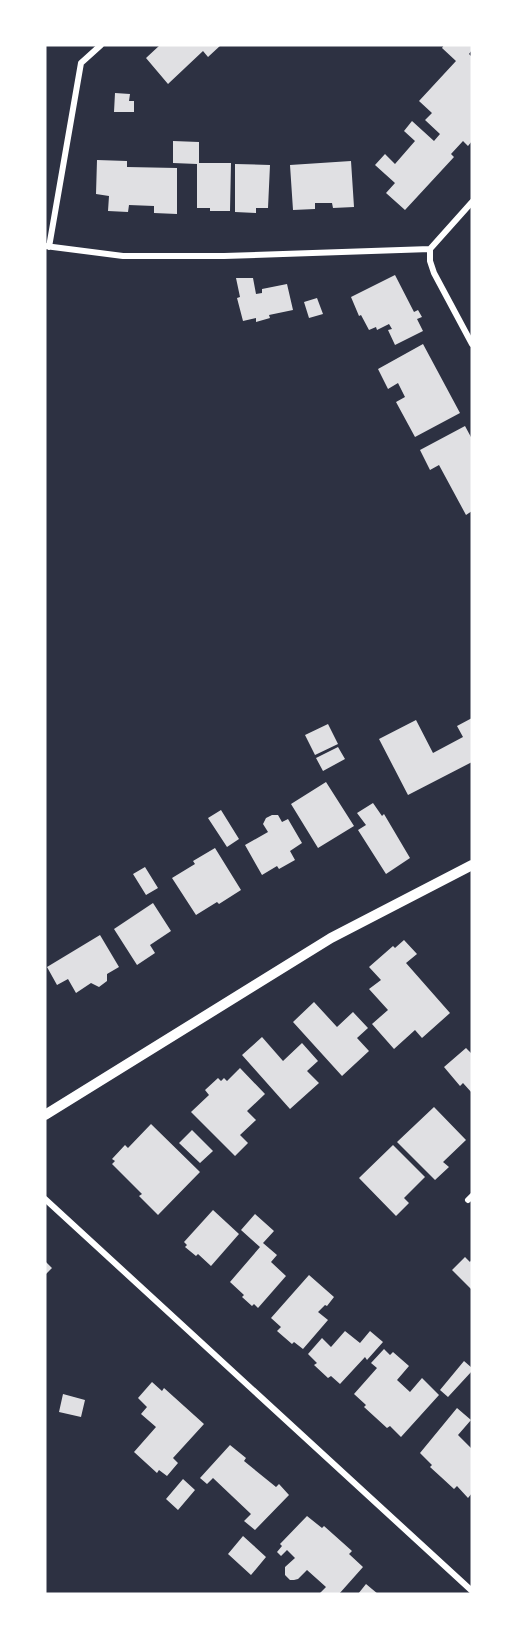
<svg xmlns="http://www.w3.org/2000/svg" width="517" height="1639" font-family="Mulish,sans-serif">
  <rect width="100%" height="100%" fill="#2d3142"/>
  <path fill="#e0e0e3" d="M160,45H221L208,57L203,51L168,84L146,58Z
    M444,45H472V50L469,54L472,57L471,68L472,69V141L468,146L463,141L451,154L454,157L405,210L386,193L395,183L375,165L385,154L395,164L415,141L404,131L412,121L434,141L440,134L425,120L432,113L419,101L456,61L442,48Z
    M115,93L130,94L129,101H134V112H114Z
    M173,141L199,142V163H231L230,211H210V208H197V164L173,163Z
    M97,160L127,161V167L177,168V214L154,213V206L129,205L128,212L108,211L109,196L96,194Z
    M351,161L354,207L333,208L332,203H315V209L293,210L290,165Z
    M235,164L270,165L268,208H256V213L235,212Z
    M395,275L414,312L418,310L422,317L417,319L423,331L395,345L388,330L392,329L389,324L377,330L376,327L369,330L361,315L359,316L351,297Z
    M236,278H253L256,294L262,293V289L287,284L293,310L269,315L270,318L256,322V318L243,321L237,298L240,297Z
    M317,298L323,314L309,318L304,302Z
    M423,344L460,413L415,437L396,402L405,397L398,383L388,389L378,369Z
    M465,426L472,439V511L466,515L439,465L430,470L420,450Z
    M472,718V762L408,795L379,739L416,720L433,753L463,737L457,726Z
    M328,724L338,744L315,755L305,735Z
    M338,747L345,759L323,771L316,758Z
    M326,782L354,826L318,848L291,804Z
    M373,803L382,816L384,814L410,858L386,874L358,830L366,825L357,813Z
    M221,810L239,839L227,847L208,818Z
    M272,815H278L282,822L288,819L302,843L290,851L295,860L279,869L277,866L262,875L245,845L268,832L263,824L266,818Z
    M215,848L241,890L219,904L217,902L196,915L172,878L195,864L193,861Z
    M145,867L158,888L146,895L133,874Z
    M153,903L171,931L150,945L155,953L137,965L114,929Z
    M100,935L119,967L107,974V981L99,987L91,983L76,993L68,979L57,985L47,967Z
    M404,940L417,954L406,963L450,1013L422,1038L415,1030L394,1049L372,1024L388,1010L369,989L381,980L369,967L393,946L395,948Z
    M314,1002L337,1027L353,1012L368,1028L357,1038L369,1051L342,1076L293,1022Z
    M262,1037L283,1061L302,1043L318,1061L307,1071L319,1083L290,1109L242,1055Z
    M466,1048L472,1054V1093L463,1083L460,1086L444,1067Z
    M240,1068L265,1094L247,1111L256,1120L240,1135L248,1143L235,1156L191,1112L209,1095L205,1090L218,1078L221,1081L224,1078L227,1081Z
    M434,1107L466,1140L443,1162L449,1167L435,1180L397,1142Z
    M151,1124L200,1172L158,1215L139,1196L142,1194L112,1164L115,1161L112,1159L125,1145L128,1148Z
    M192,1130L213,1151L200,1163L179,1143Z
    M393,1145L425,1177L404,1198L409,1203L396,1216L359,1178Z
    M213,1210L239,1234L211,1266L198,1254L196,1256L185,1247L187,1245L184,1242Z
    M255,1214L274,1231L263,1243L277,1255L271,1262L286,1276L258,1308L254,1304L252,1306L242,1297L244,1295L230,1282L260,1247L241,1230Z
    M465,1257L470,1262L472,1259V1290L452,1270Z
    M45,1261L52,1268L45,1275Z
    M309,1275L334,1297L327,1306L325,1305L318,1312L328,1320L303,1349L294,1342L292,1344L277,1331L281,1327L271,1318Z
    M345,1331L360,1343L370,1331L383,1342L367,1360L365,1357L340,1384L331,1376L328,1378L314,1365L317,1363L308,1354L322,1338L331,1347Z
    M384,1349L390,1355L393,1352L409,1366L397,1380L410,1392L422,1378L439,1395L401,1437L390,1426L387,1428L364,1407L366,1405L354,1394L377,1368L371,1363Z
    M464,1361L472,1368V1371L448,1397L440,1390Z
    M152,1382L162,1391L164,1388L204,1424L173,1458L178,1463L167,1476L159,1470L157,1473L134,1452L156,1427L141,1414L147,1407L138,1398Z
    M63,1394L85,1400L81,1417L59,1412Z
    M457,1408L471,1420L458,1435L472,1449V1493L468,1498L457,1486L454,1489L441,1477L430,1467L432,1465L420,1453Z
    M230,1445L246,1458L244,1461L276,1487L279,1484L289,1495L255,1530L244,1521L251,1514L213,1478L207,1484L200,1478Z
    M183,1479L195,1490L178,1510L166,1499Z
    M307,1516L322,1528L324,1526L352,1551L349,1554L363,1567L339,1594H319L326,1587L307,1570L298,1579L294,1580H290L285,1575V1567L295,1558L287,1550L281,1556L277,1552L282,1546L280,1544Z
    M243,1536L266,1557L251,1575L228,1554Z
    M366,1584L378,1594H358Z"/>
  <g fill="none" stroke-linecap="round" stroke-linejoin="round">
    <path stroke="#fff" stroke-width="6" d="M45,246L123,256H224L430,249
      M49,247L81,63L101,45
      M430,249V261L434,273L472,344
      M430,249L472,202
      M45,1199L472,1591
      M468,1200L472,1196"/>
    <path stroke="#fff" stroke-width="10" d="M45,1115L331,938L472,865"/>
  </g>
  <rect width="517" height="1639" fill="none" stroke="#ffffff" stroke-width="93"/>
</svg>
